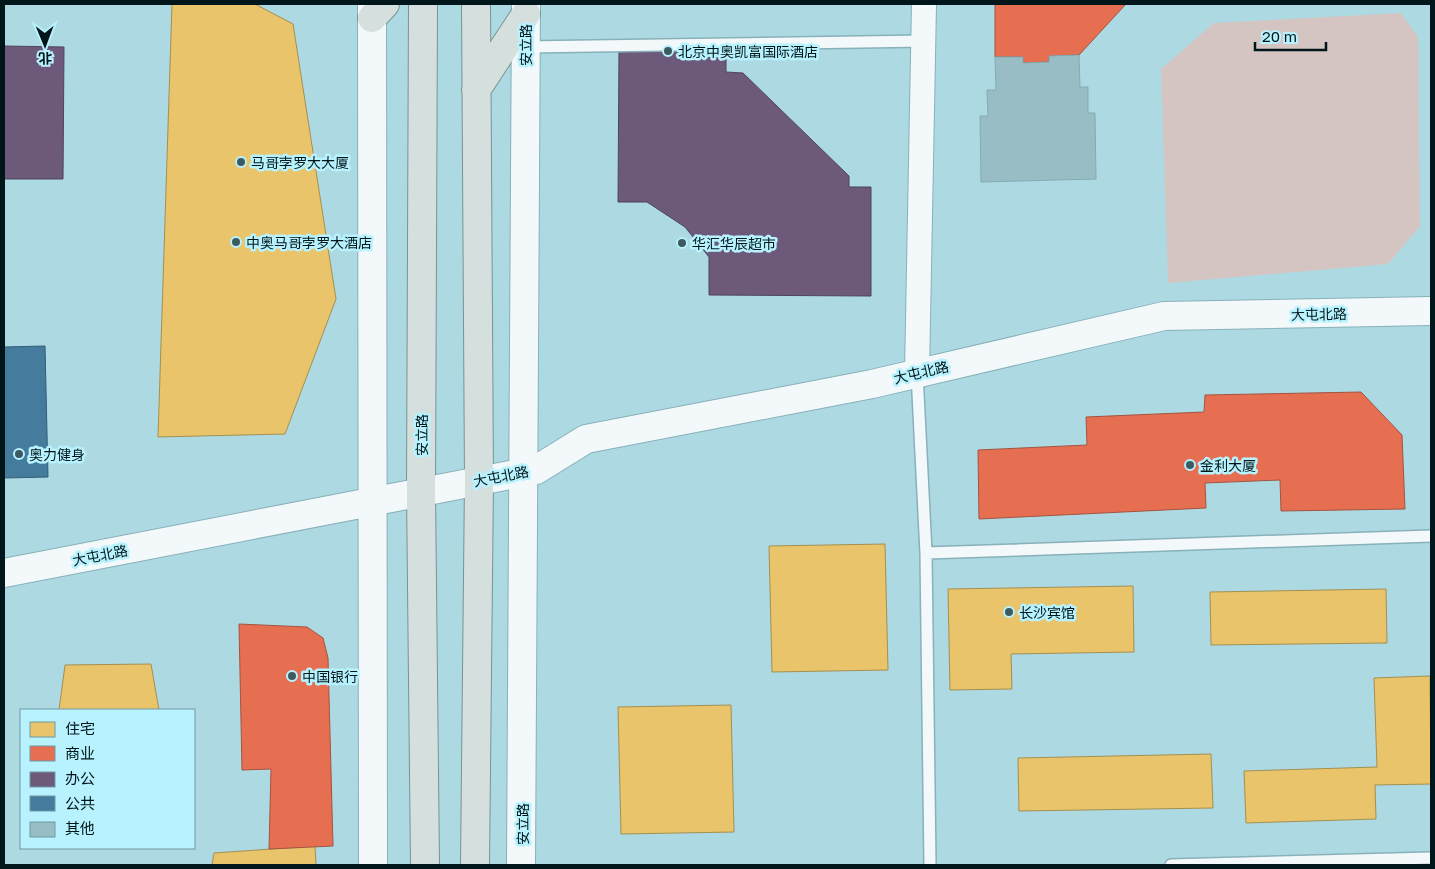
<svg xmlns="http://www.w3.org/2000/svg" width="1435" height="869" font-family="'Golos Text','Noto Sans SC',sans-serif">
  <rect width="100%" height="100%" fill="#add9e2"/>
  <path fill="#d5c5c2" d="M1401,13L1418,37L1420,226L1388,264L1168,283L1161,69L1214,23Z"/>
  <path fill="#e9c46a" stroke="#a39052" d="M172,4H255L293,24L336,299L285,434L158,437Z
    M885,544L888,670L772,672L769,546Z
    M1133,586L1134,652L1011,654L1012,689L950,690L948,589Z
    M1386,589L1387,643L1211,645L1210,592Z
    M151,664L159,710H59L65,665Z
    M1430,676L1431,784L1375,785L1376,819L1246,823L1244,771L1377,767L1374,678Z
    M731,705L734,832L621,834L618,707Z
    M1211,754L1213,808L1019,811L1018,758Z
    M315,846L316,865H212L214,853Z"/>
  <path fill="#e76f51" stroke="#a25440" d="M995,4H1126L1079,55L1049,56V62L1023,63V57H995Z
    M1361,392L1402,435L1405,509L1281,511L1280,480L1205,483L1206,508L979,519L978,450L1087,445L1086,417L1204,412L1205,395Z
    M239,624L307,627L323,638L328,658L333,846L269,849L271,769L242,770Z"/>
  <path fill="#6d597a" stroke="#4d455d" d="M4,46L64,47L63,179H4Z
    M619,48H726V72L743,73L849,176V187H871V296L709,295V257L685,227L647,202H618Z"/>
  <path fill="#457b9d" stroke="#315d76" d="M45,346L48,477L4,478V347Z"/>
  <path fill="#99bdc4" stroke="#82acb4" d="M1079,55L1080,87H1088V113H1095L1096,179L981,182L980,116H988L987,90H996L995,57H1023V63L1049,62V56Z"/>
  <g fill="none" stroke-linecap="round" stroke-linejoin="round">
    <g stroke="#88b1b9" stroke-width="14">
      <path id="service" d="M525,47L925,41
        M917,373L926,553L930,865
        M926,553L1431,536
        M1171,865L1431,858"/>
    </g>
    <g stroke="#88b1b9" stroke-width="26">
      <path id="minor" d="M917,373L924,4"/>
    </g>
    <g stroke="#88b1b9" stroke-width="30">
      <path id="tertiary" d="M372,4L373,865
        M4,573L536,470L586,439L872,384L1164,316L1431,311
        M521,865L526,4"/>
    </g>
    <g stroke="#779492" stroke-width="30">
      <path id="primary" d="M423,4L421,492L425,865
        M372,18L385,4
        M476,90L526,14
        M475,865L479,481L476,4"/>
    </g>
    <use href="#service" stroke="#f3f9fb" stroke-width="11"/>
    <use href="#minor" stroke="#f3f9fb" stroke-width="24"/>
    <use href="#tertiary" stroke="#f3f9fb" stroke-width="28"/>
    <use href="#primary" stroke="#d5e0de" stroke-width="28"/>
  </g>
  <g fill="#3d5a60" stroke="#b7f2fe" stroke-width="2">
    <circle cx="668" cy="51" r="5"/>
    <circle cx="241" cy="162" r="5"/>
    <circle cx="236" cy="242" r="5"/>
    <circle cx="682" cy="243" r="5"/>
    <circle cx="19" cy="454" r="5"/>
    <circle cx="1190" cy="465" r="5"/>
    <circle cx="1009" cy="612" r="5"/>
    <circle cx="292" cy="676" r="5"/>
  </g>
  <g text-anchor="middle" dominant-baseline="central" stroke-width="5" stroke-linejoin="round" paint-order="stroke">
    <g font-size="14" fill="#01161a" stroke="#b7f2fe">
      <text transform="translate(525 45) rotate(-90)">安立路</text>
      <text transform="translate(1319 314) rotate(-1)">大屯北路</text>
      <text transform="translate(921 372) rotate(-13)">大屯北路</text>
      <text transform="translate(421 435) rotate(-90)">安立路</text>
      <text transform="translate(501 476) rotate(-11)">大屯北路</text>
      <text transform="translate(100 555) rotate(-11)">大屯北路</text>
      <text transform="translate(522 824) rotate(-90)">安立路</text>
    </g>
    <g font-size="14" fill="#01161a" stroke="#b7f2fe" text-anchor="start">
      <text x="678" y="51">北京中奥凯富国际酒店</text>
      <text x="251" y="162">马哥孛罗大大厦</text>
      <text x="246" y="242">中奥马哥孛罗大酒店</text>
      <text x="692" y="243">华汇华辰超市</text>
      <text x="29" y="454">奥力健身</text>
      <text x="1200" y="465">金利大厦</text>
      <text x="1019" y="612">长沙宾馆</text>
      <text x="302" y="676">中国银行</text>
    </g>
  </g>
  <rect width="1435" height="869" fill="none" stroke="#01161a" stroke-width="10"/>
  <rect x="20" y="709" width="175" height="140" fill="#b7f2fe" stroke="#6e9aa3"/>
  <rect x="30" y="722" width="25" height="15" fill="#e9c46a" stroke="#6e9aa3"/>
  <text x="65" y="734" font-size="15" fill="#01161a">住宅</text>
  <rect x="30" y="746" width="25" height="15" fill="#e76f51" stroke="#6e9aa3"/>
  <text x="65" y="759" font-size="15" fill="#01161a">商业</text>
  <rect x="30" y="772" width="25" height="15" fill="#6d597a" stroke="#6e9aa3"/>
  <text x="65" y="784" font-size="15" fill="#01161a">办公</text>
  <rect x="30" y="796" width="25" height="15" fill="#457b9d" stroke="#6e9aa3"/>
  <text x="65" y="809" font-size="15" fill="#01161a">公共</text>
  <rect x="30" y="822" width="25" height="15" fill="#99bdc4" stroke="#6e9aa3"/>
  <text x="65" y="834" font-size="15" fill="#01161a">其他</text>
  <g transform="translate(45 45) rotate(179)" stroke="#b7f2fe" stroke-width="4" paint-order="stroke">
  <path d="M0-4L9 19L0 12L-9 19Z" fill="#01161a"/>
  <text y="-8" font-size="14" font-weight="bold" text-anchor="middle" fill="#01161a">北</text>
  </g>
  <path d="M1255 42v8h71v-8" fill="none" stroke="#01161a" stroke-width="2.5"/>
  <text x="1262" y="42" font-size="15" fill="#01161a" stroke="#b7f2fe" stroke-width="4" paint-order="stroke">20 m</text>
</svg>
